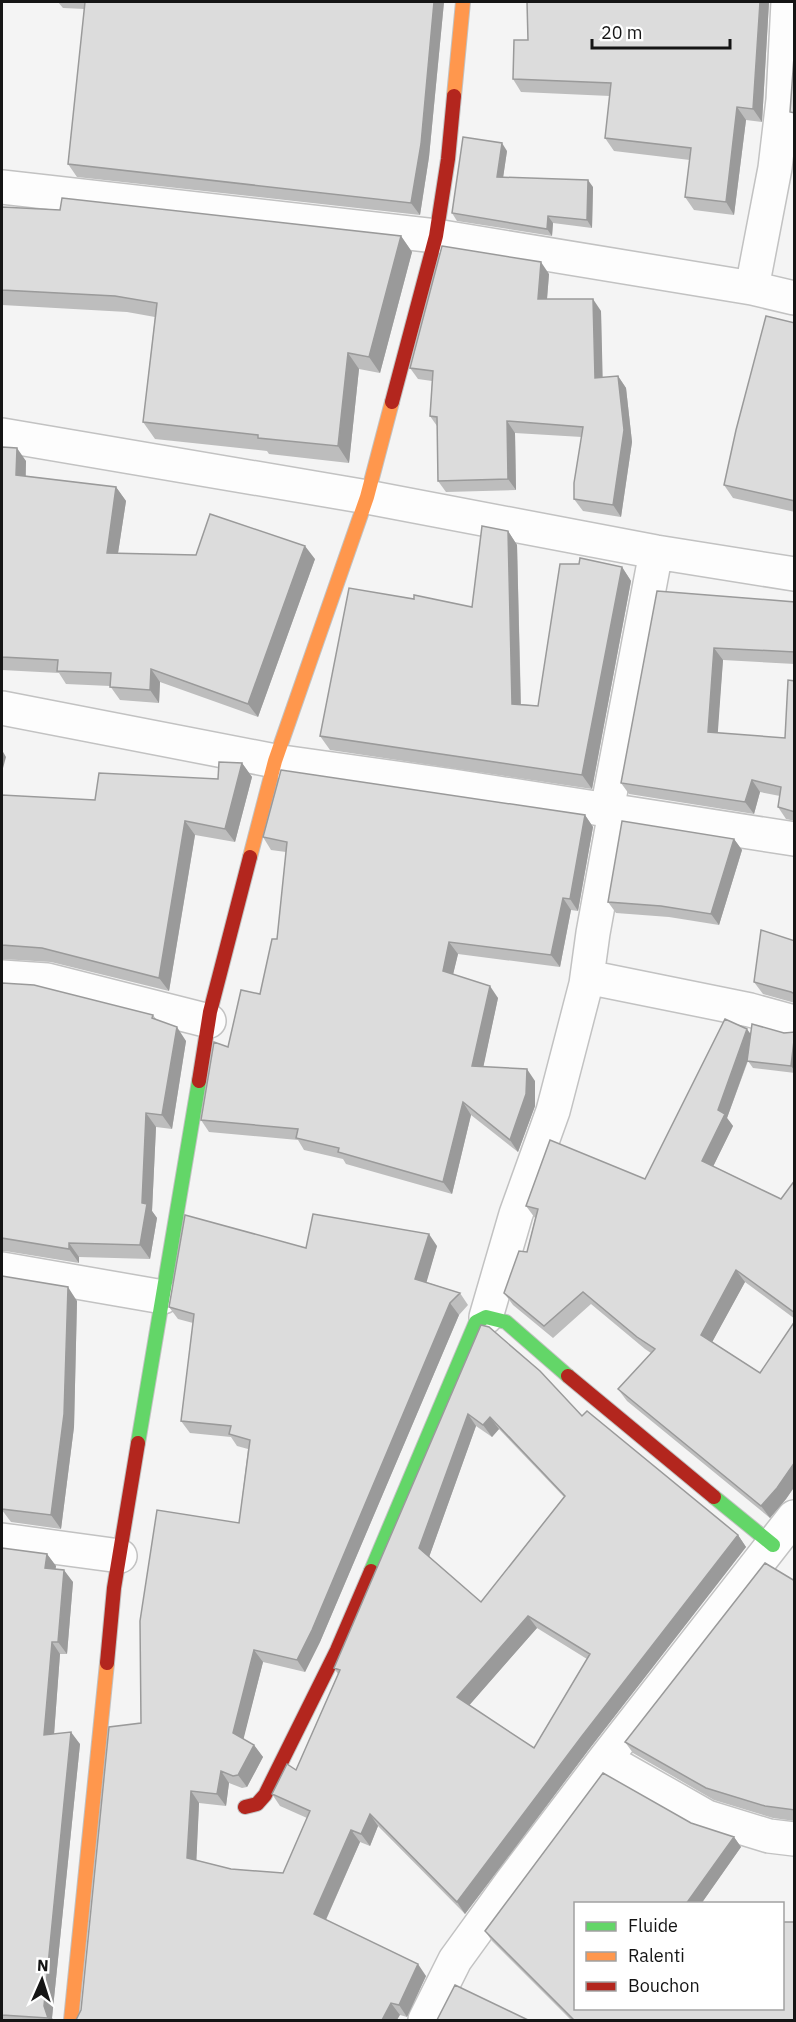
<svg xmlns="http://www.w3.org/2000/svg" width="796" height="2022" font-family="'IBM Plex Sans',sans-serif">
  <rect width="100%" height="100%" fill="#f4f4f4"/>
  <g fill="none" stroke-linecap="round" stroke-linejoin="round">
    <g stroke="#c2c2c2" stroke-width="36">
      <path id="street" d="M2,187L436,236L752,288L794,298
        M752,288L775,168L783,100L788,2
        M2,435L367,497L656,552L794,574
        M2,708L275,761L453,786L794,839
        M607,810L656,552
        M2,977L47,980L209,1021
        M587,977L750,1010L794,1022
        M2,1269L163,1297
        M486,1317L516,1214L553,1111L586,984L593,933L615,812
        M2,1540L120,1556
        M605,1759L707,1817L769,1836L794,1839
        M425,2020L455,1960L513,1880L605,1759L794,1517"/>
    </g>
    <g stroke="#c2c2c2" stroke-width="16">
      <path id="fast" d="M138,1443L199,1081
        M714,1497L773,1545
        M371,1571L476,1322L486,1317L506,1322L568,1376"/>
    </g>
    <g stroke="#c2c2c2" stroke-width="16">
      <path id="slow" d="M454,96L463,2
        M250,857L275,761L367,497L392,402
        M71,2020L107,1663"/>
    </g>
    <g stroke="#c2c2c2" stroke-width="16">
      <path id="jam" d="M392,402L436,236L448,159L454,96
        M199,1081L210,1012L250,857
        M568,1376L714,1497
        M107,1663L114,1588L138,1443
        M245,1807L257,1804L265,1795L337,1650L371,1571"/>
    </g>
    <use href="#street" stroke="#fdfdfd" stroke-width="33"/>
    <use href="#fast" stroke="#63d668" stroke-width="14"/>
    <use href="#slow" stroke="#ff974d" stroke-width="14"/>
    <use href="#jam" stroke="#b3261e" stroke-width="14"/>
  </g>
  <path fill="#bdbdbd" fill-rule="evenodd" d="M58,2H444L429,157L420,215L77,177L68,164L85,9L63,8Z
    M527,2H769L762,122L746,120L734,215L694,210L685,197L690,160L614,151L605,138L610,96L521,92L513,79L528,40Z
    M507,151L503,177L593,187L592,228L553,223L552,236L457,221L452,213Z
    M2,207L401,236L412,252L380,373L359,369L349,463L269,454L267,451L155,439L143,422L155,317L127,312L2,305Z
    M549,274L547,299L601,311L602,378L618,376L626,388L632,442L621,517L583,511L574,499L582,437L515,433L516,490L446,492L438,481L437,426L430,416L432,381L418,379L410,368Z
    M795,323V512L733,498L724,485Z
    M2,447L26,461V476L116,487L126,501L118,553L315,559L258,717L160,682L159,703L120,700L110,686L66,684L59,673L2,670Z
    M508,531L517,545L521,704L538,706L622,567L631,581L592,789L330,750L320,736L414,599L472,607Z
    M657,591L795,602V664L723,660L717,733L785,738L795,681V821L786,819L778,807L780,796L760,792L754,814L629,794L621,783Z
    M242,763L252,777L235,842L195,835L169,991L51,962L2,959V795L95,800L218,779Z
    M585,815L593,827L578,911L571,910L560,967L458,954L453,974L498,998L483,1067L535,1081V1106L518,1152L471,1115L452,1194L346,1164L343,1159L304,1150L298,1140L209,1132L201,1120L228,1047L260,994L277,939L286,852L271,850L263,837Z
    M734,839L742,850L719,925L669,917L616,913L608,902Z
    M795,941V1003L763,994L754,982Z
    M2,983L153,1015L156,1019L186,1041L172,1129L156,1127L152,1211L157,1218L150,1259L79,1257V1263L5,1251H2Z
    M795,1032V1073L753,1068L748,1061L727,1118L733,1126L713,1166L781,1199L795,1180V1319L745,1282L712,1342L760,1373L795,1321V1486L786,1499L770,1518L627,1401L618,1389L651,1353L645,1349L591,1304L553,1338L513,1305L504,1293L527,1252L535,1218L526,1206L645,1179L751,1034Z
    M437,1246L426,1282L460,1293L468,1305L459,1315L320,1642L305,1672L263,1662L243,1739L254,1745L263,1757L247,1787L242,1788L229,1783L226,1806L199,1803L196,1860L231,1869L283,1873L307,1818L280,1806L272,1794L296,1770L338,1674L334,1668L481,1325L582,1416L738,1535L746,1547L590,1748L465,1914L378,1826L370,1846L360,1842L326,1920L426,1976L407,2017L400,2015L81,2010L141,1723L239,1523L248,1449L237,1446L231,1437L190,1433L181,1421L193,1323L178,1319L169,1307L306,1248ZM476,1426L492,1437L499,1429L564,1497L481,1602L429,1557ZM537,1628L587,1659L534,1748L469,1705Z
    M2,1276L77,1301L74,1427L61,1529L11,1522L2,1510Z
    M2,1548L47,1554L56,1566L55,1569L73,1582L67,1654H60L54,1734L80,1744L52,2018L53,2020H2Z
    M795,1581V1821L773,1818L714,1800L633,1753L625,1742Z
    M691,1823L734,1837L741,1847L701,1904H576L795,2020H571L492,1941L485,1931Z"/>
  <path fill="#9a9a9a" d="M434,2H444L429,157L420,215L411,203Z
    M760,2H769L762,122L753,109Z
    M737,107L746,120L734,215L726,202Z
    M502,143L507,151L502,185L497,177Z
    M588,180L593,187L592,228L587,220Z
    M548,216L553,223L552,236L547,229Z
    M401,236L412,252L380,373L369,357Z
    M541,262L549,274L546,311L538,299Z
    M593,299L601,311L603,390L595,378Z
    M348,353L359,369L349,463L338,446Z
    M618,376L626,388L632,442L621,517L613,505Z
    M507,421L515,433L516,490L508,479Z
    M17,448L26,461L25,488L16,475Z
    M116,487L126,501L116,566L107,553Z
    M508,531L517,545L521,718L512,704Z
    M305,546L315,559L258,717L248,704Z
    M622,567L631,581L592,789L582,775Z
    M714,648L723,660L717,744L708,732Z
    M151,669L160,682L159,703L150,690Z
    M2,750L6,757L2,772Z
    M242,763L252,777L235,842L225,829Z
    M752,780L760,792L754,814L745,802Z
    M585,815L593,827L578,911L570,899Z
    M185,821L195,835L169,991L159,978Z
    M734,839L742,850L719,925L711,914Z
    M563,898L571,910L560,967L551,955Z
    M449,942L458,954L451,983L443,971Z
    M490,986L498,998L481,1078L472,1066Z
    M177,1027L186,1041L172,1129L162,1115Z
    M747,1029L755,1040L727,1118L733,1126L710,1173L702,1161L718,1110Z
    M795,1034V1071L791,1066Z
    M527,1069L535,1081V1106L518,1152L510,1140Z
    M463,1102L471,1115L452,1194L443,1182Z
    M146,1113L156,1127L152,1211L157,1218L150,1259L140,1245Z
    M429,1234L437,1246L424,1291L415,1279Z
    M69,1243L79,1257V1263L69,1249Z
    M736,1270L745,1282L710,1346L701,1335Z
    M68,1287L77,1301L74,1427L61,1529L51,1515Z
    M450,1303L459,1315L320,1642L305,1672L297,1660Z
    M468,1414L476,1426L428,1560L419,1548Z
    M490,1417L499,1429L492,1437L483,1425Z
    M795,1462V1486L786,1499L770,1518L761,1506Z
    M738,1535L746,1547L590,1748L465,1914L457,1902L582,1736Z
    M47,1554L56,1566L54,1581L45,1568Z
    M64,1570L73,1582L67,1654L58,1642Z
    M528,1616L537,1628L466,1709L457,1697Z
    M52,1642L60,1654L53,1748L44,1735Z
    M254,1650L263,1662L242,1745L233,1733Z
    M71,1732L80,1744L52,2018L53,2020H49L44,2006Z
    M254,1745L263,1757L247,1787L238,1775Z
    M221,1771L229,1783L226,1806L217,1794Z
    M191,1791L199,1803L196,1870L187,1858Z
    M370,1814L378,1826L370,1846L361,1834Z
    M351,1830L360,1842L323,1926L314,1914Z
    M734,1837L741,1847L701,1904H686Z
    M418,1964L426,1976L407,2017L399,2005Z
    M391,2003L400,2015L397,2020H382Z"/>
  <path fill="#dcdcdc" stroke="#9a9a9a" stroke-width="1.5" fill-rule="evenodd" d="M85,2H434L421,144L411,203L68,164Z
    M527,2H760L753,109L737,107L726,202L685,197L691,148L605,138L611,83L513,79L514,40H528Z
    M795,43V113L790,112Z
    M463,137L502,143L497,177L588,180L587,220L548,216L547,229L452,213Z
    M62,198L401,236L369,357L348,353L338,446L258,438V435L143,422L157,303L115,296L2,290V207L60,210Z
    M442,246L541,262L538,299H593L595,378L618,376L624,430L613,505L574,499V483L583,427L507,421L508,479L438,481L437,417L430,416L433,371L410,368Z
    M766,316L795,323V501L724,485L736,430Z
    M2,447L17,448L16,475L116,487L107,553L196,555L210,514L305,546L248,704L151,669L150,690L110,687L111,673L57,671L58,660L2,657Z
    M482,526L508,531L512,704L538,706L560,564H579L580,558L622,567L582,775L320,736L349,588L414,599V595L472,607Z
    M657,591L795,602V652L714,648L708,732L785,738L788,680L795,681V812L778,807L781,787L752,780L745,802L621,783Z
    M219,762L242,763L225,829L185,821L159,978L42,948L2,945V795L95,800L99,773L218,779Z
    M281,770L585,815L570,899L563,898L551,955L449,942L443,971L490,986L472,1066L527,1069L526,1094L510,1140L463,1102L443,1182L338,1152L339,1148L296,1138L298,1129L201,1120L214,1042L228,1047L241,990L260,994L272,939H277L287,842L263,837Z
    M622,821L734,839L711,914L661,906L608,902Z
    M761,930L795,941V994L791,992L754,982Z
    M2,983L34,985L153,1015L152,1018L177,1027L162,1115L146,1113L142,1203L147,1204L140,1245L69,1243V1249L2,1238Z
    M725,1019L747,1029L718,1110L725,1114L702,1161L781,1199L795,1180V1313L736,1270L701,1335L760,1373L795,1321V1462L777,1488L761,1506L618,1389L655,1349L637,1337L583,1292L544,1326L504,1293L519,1251L527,1252L538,1209L526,1206L550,1140L645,1179Z
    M752,1024L784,1033L795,1032L791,1066L747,1061Z
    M313,1214L429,1234L415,1279L460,1293L450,1303L312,1630L297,1660L254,1650L233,1733L254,1745L238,1775L233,1776L221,1771L217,1794L191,1791L187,1858L231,1869L283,1873L310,1811L272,1794L287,1764L296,1770L340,1670L334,1668L481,1325L489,1327L540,1371L582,1416L587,1411L738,1535L582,1736L457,1902L370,1814L361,1834L351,1830L314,1914L418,1964L399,2005L391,2003L382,2020H76L81,2010L109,1727L141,1723L140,1621L157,1510L239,1523L250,1440L229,1434L231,1426L181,1421L194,1314L169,1307L185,1215L306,1248ZM468,1414L483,1425L490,1417L565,1496L481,1602L419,1548ZM528,1616L590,1654L534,1748L457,1697Z
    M2,1276L68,1287L64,1414L51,1515L2,1509Z
    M2,1548L47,1554L45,1568L64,1570L58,1642H52L44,1735L71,1732L44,2006L48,2018L2,2015Z
    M765,1563L795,1581V1810L765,1806L706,1788L625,1742Z
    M603,1773L691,1823L734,1837L686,1904H576V2008H783V1922H795V2020H574L485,1931Z
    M455,1985L528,2020H437Z"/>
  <rect width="796" height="2022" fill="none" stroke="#151515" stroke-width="6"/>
  <rect x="574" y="1902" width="210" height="108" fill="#ffffff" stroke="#a1a1a1" stroke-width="1.5"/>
  <rect x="586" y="1922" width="30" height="9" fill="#63d668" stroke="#a1a1a1" stroke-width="1.5"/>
  <text x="628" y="1932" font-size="18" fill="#151515">Fluide</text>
  <rect x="586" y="1952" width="30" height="9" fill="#ff974d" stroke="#a1a1a1" stroke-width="1.5"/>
  <text x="628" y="1962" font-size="18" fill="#151515">Ralenti</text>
  <rect x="586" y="1982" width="30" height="9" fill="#b3261e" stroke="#a1a1a1" stroke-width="1.5"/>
  <text x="628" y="1992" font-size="18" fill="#151515">Bouchon</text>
  <g transform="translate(42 1980) rotate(3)" stroke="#ffffff" stroke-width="4.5" paint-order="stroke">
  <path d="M0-4.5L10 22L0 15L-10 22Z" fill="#151515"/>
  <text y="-9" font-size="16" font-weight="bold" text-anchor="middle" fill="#151515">N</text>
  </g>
  <path d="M592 39v9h138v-9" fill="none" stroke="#151515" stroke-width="3"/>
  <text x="601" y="39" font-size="18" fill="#151515" stroke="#ffffff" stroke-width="4.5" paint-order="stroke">20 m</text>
</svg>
